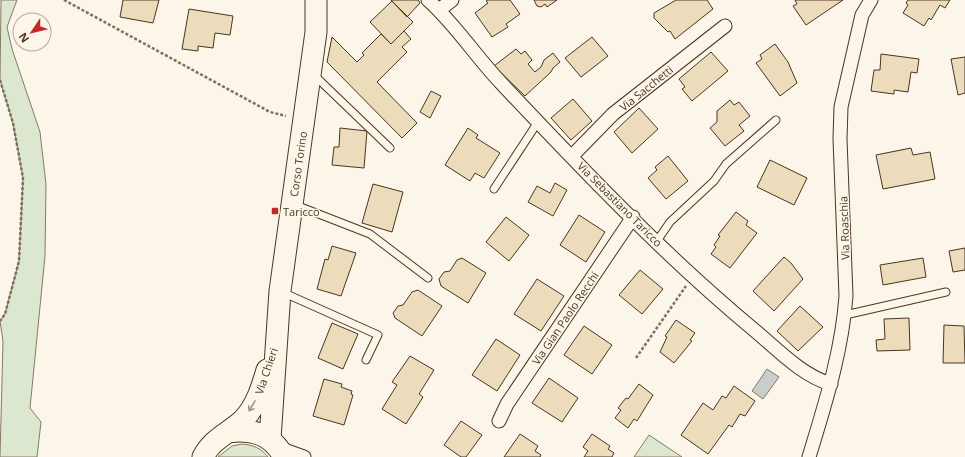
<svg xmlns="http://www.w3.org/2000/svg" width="965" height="457" font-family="'Open Sans',sans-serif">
  <rect width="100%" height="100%" fill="#fbf6e9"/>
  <path fill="#dce7d0" stroke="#887966" d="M1,0H17L7,27L12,49L40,132L46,184L45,256L30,408L41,422L37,457H0L3,341L0,321L5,314L19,261L23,178L13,123L0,80Z
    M649,435L682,457H634Z
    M242,444C253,445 261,448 268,457H218L232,446Z"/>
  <path fill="#c9cecd" stroke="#887966" d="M767,369L779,377L763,399L752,391Z"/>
  <path fill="#ecdcbc" stroke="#4a3520" d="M123,0H159L153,23L120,17Z
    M391,0H418L420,3L407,17Z
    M488,0H510L520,14L506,24L508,27L492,37L475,13L488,3L486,1Z
    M534,0H557L547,7L545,4L541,7L537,6Z
    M676,0H707L713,9L675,39L670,31L668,32L654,18V13Z
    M795,0H843L806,25L793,6L797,4Z
    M908,0H950L945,8L940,5L931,20L929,18L924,26L903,13L908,5L906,3Z
    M392,1L413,22L391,44L370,22Z
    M189,9L233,16L230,35L215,33L213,48L198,46V51L182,49Z
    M404,31L411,39L402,47L407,52L377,82L417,123L402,138L327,62L332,37L357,62L364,55L362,53L381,34L391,44Z
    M592,37L608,56L581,77L565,58Z
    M775,44L788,62L797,83L780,96L756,63L762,59L760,55Z
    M516,49L521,54L525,51L532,60L528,64L535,72L541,67L544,60L553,53L560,62L553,68L551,72L525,96L494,66Z
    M711,52L728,71L692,101L682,89L685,87L679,79Z
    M881,54L919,59L917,73L911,72L908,92L894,90V94L871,91L874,70H880Z
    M965,57V93L958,95L951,59Z
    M431,91L441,96L430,118L420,112Z
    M573,99L592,121L571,140L551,118Z
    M730,100L734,105L739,102L750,116L739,125L744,131L725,146L710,128L717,122V111Z
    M639,108L658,129L632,153L614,132Z
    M340,128L367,131L364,168L332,165L334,147H339Z
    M468,128L478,135L476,138L500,153L484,178L475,173L470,181L445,165Z
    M911,148L913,155L930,152L935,179L883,189L876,155Z
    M668,156L688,181L666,199L648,178L657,170L655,167Z
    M770,160L807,178L794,205L757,187Z
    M555,183L567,190L553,216L528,202L537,186L550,193Z
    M373,184L403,192L392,232L362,223Z
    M736,212L748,221L746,225L757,233L730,268L711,254L716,247L714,245L720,236L718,235Z
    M579,215L605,232L586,262L560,245Z
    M506,217L529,235L509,261L486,242Z
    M332,246L356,253L341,296L317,289L325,259L328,260Z
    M965,248V270L953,272L949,251Z
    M784,257L791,263L803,279L774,311L753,291Z
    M462,258L486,273L468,303L441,286L439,279L444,272L450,271L457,260Z
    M923,258L926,277L883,285L880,265Z
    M640,270L663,289L642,314L619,295Z
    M537,279L564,296L541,331L514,314Z
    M418,290L442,306L422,336L395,318L393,313L398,306L403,305L412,292Z
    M800,306L823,327L798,351L777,331Z
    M909,318L910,350L877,351L876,340L885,339L884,319Z
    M676,320L695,333L690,340L692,341L674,363L660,352L667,337L665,336Z
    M332,323L358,334L343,369L318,358Z
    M944,325L964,326L965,363H943Z
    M584,326L612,345L592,374L564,355Z
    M496,339L520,355L497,391L472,375Z
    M410,356L434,370L419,394L423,397L406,424L382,409L397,385L392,382Z
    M549,378L578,398L562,422L532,403Z
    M324,379L342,384L341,387L352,391L351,394L353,395L344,425L313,416Z
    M639,384L653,395L637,421L634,419L628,428L615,418L621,410L618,408L626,398L628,399Z
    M734,386L755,401L745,416L740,414L732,427L729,425L708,454L681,435L703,403L713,410L722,396L726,398Z
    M461,421L482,435L466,457H461L444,445Z
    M520,434L538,446L535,451L541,455L540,457H504Z
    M592,434L610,446L608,449L614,453L612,457H584L588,451L583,447Z"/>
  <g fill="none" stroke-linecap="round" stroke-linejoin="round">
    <g stroke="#4a3520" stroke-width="9">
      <path id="lane" d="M314,75L390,148
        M494,189L538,122
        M293,204L370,234L428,278
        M657,241L670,222L714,181L726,164L776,120
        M282,292L378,335L366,360
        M845,315L946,292"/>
    </g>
    <g stroke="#4a3520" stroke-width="15">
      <path id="street" d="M428,0C456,25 476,57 502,84C581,168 664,255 753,329C776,348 802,376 831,384
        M439,10L452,0
        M572,156L613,114L725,26
        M499,421L507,404L633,217
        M279,448L304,457
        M809,457C825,404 842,352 846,296L840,139L841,107L862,15L871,0"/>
    </g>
    <g stroke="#4a3520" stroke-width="23">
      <path id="primary" d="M229,432C253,428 272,435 284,457
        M270,439L280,291L316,32V0
        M203,457C212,439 229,433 243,420C256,407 262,387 267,370"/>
    </g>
    <path stroke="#7f6f5c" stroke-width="2.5" stroke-dasharray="3 2" stroke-linecap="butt" d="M64,0L270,112L286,116
      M0,80L13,123L23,178L19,261L5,314L0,321
      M636,358L686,286"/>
    <use href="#lane" stroke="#fbf6e9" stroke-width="7"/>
    <use href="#street" stroke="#fbf6e9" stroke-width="13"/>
    <use href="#primary" stroke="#fbf6e9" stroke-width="21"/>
  </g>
  <defs><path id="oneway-shaft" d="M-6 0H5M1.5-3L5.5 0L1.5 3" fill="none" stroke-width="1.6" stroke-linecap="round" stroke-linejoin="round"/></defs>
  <use stroke="#a29684" href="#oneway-shaft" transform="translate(252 406) rotate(121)"/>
  <rect fill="#c62828" stroke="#fbf6e9" stroke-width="1.5" x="271" y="207" width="8" height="8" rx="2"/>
  <g text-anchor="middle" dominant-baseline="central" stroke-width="3" stroke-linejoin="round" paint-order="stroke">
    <g font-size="11" fill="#4a3520" stroke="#fbf6e9">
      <text transform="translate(646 88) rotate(-39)">Via Sacchetti</text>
      <text transform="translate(298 164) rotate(-82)">Corso Torino</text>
      <text transform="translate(620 204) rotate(45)">Via Sebastiano Taricco</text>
      <text transform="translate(844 228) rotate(-92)">Via Roaschia</text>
      <text transform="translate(565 318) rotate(-56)">Via Gian Paolo Recchi</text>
      <text transform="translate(266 371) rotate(-71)">Via Chieri</text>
    </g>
    <g font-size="11" fill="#4a3520" stroke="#fbf6e9" text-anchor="start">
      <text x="283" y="211">Taricco</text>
    </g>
  </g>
  <g transform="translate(32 32) rotate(235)"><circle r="19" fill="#fbf6e9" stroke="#b4a999"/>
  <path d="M0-3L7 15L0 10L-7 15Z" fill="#c62828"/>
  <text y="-6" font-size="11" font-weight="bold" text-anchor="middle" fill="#4a3520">N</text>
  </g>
</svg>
